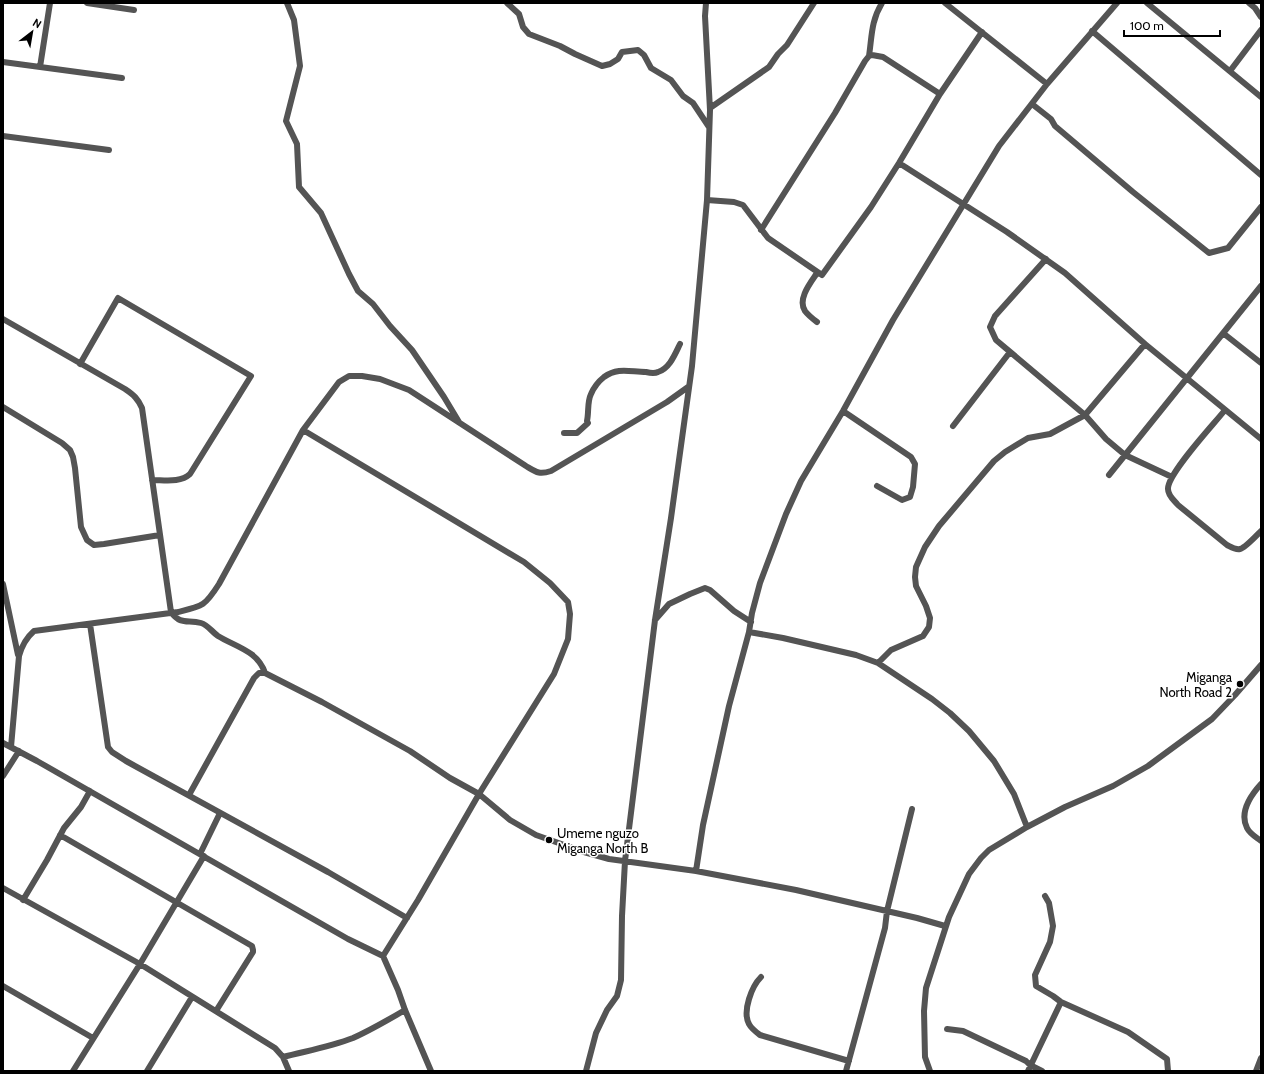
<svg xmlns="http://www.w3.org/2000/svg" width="1264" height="1074" font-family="Cabin,sans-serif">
  <rect width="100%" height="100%" fill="#fff"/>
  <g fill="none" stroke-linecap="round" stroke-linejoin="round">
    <path stroke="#545454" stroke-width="6" d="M87,3L134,10
      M287,3L294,20L300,66L286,121L297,144L299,187L321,213L349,274L358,291L373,304L390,326L412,350L444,397L459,422
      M507,3L519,14L523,27L529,34L560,46L575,54L602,66L610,64L618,59L622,52L638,50L644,55L651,68L671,80L683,96L693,103L709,127
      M945,3L1047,84
      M1147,3L1261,97
      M1249,3L1255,8L1261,17
      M1092,31L1261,175
      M869,56C872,36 871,21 882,3
      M3,62L122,78
      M40,67L50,3
      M1230,71L1261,30
      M1032,104L1051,119L1055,126L1133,192L1209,253L1228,248L1261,207
      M710,108L769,67L778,54L787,45L814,3
      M3,136L109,150
      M707,200L734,202L743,205L768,238L822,275L871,207L899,163L940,94L982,32
      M761,230L835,113L865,61L869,56L872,55L883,57L940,94
      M1046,259L995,316L990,327L996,340L1085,415L1106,439L1125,455L1172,477
      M3,319L125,389C134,395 138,399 142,408L171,612C181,626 188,619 201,623C208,625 212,632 218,636C236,647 258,651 265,673
      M817,322C813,319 808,315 805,311C797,299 811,282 817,273
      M1223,333L1261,363
      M1145,344L1261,439
      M80,364L118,298L251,376L190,474C180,483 165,480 152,480
      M3,407L62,443L70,450L73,457L75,468L81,527L87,540L94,545L104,544L160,535
      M1225,410C1214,424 1167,474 1168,489C1168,496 1174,500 1178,505L1227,545C1231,547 1235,550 1240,549C1245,548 1256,536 1261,531
      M843,411L911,457L915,464L913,487L910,497L902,500L877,486
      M953,426L1010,352
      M564,433H577L588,423L587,421C589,412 587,402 591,394C594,387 599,381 604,377C618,367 630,372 646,372C650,373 654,374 658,372C670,368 675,354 680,344
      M1109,475L1261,286
      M3,584L18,655
      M655,620L669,604L690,594L705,588L710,590L734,611L751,622
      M90,624L108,747L112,752L126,761L328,872L407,918
      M749,632L783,638L856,655L878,663L932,699L950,713L969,731L994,761L1014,794L1027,827
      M878,663L891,650L923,636L929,627L930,618L926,606L916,586L915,577L916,567L925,547L939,526L994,461L1005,452L1028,438L1050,434L1085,415L1145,344L1065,273L1007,232L899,163
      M3,743L37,761L348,939L383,956L418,900L479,794L554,674L568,639L570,614L568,602L550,583L524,562L303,430
      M11,747L19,656C22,645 26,638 34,631L178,612C203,606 205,606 219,584L303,430L339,382L349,376H362L380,379L409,390L526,466C536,472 539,475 551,471L667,402L688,387
      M3,776L19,751
      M1261,784C1251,795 1239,812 1247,828C1250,834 1256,837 1261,841
      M189,795L254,678L259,673H265L322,702L410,751L450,778L479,794L510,820L536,835L584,852L609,859L696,871L796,890L917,918L945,926
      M60,835L252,946L253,950V952L216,1011
      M200,854L220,813
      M696,871L703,825L729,706L749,632L752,613L760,583L786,514L801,481L843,411L893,320L999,146L1047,84L1117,3
      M3,888L140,964L275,1048L283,1057L289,1071
      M1045,896L1049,903L1053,926L1050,942L1035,975L1036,986L1053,996L1061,1002L1128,1032L1167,1059L1168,1071
      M23,900L47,860L64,828L81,807L90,791
      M383,956L398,990L405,1010L431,1071
      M761,977C752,986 742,1011 749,1024C751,1028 756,1032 760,1035L849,1061
      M3,986L93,1038
      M947,1029L963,1031L1026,1061L1030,1065L1042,1071
      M283,1057C306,1051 330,1047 353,1038C371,1030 388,1020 405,1010
      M73,1071L140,964L204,856
      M147,1071L192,997
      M586,1071L596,1033L607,1010L617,996L621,980L622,916L625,861L655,620L671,518L692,366L707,200L710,110L705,16L706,3
      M846,1071L885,928L887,911L912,809
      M930,1071L925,1057L924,1011L926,988L949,917L969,874L981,858L989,850L1027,827L1065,807L1113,786L1148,766L1212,719L1235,695L1261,665
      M1028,1071L1061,1002
      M1256,1071L1261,1058"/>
  </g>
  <g fill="#000" stroke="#fff" stroke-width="1.5">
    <circle cx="1240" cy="684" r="4"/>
    <circle cx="549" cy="840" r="4"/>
  </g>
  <g text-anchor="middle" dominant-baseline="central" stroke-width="3" stroke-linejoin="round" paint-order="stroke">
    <g font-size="13" fill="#000" stroke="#fff" text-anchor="end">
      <text x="1232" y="677">Miganga<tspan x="1232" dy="15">North Road 2</tspan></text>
      <text x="557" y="833" text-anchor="start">Umeme nguzo<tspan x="557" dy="15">Miganga North B</tspan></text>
    </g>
  </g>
  <rect width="1264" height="1074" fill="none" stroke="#000000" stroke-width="8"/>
  <g transform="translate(32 32) rotate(31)" stroke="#ffffff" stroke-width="3" paint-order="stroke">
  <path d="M0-3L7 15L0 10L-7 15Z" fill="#000000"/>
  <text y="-6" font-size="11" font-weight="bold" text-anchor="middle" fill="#000000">N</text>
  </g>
  <path d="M1124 30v6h96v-6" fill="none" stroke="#000000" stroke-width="2"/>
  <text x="1130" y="30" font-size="12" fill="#000000" stroke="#ffffff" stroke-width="3" paint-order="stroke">100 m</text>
</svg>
